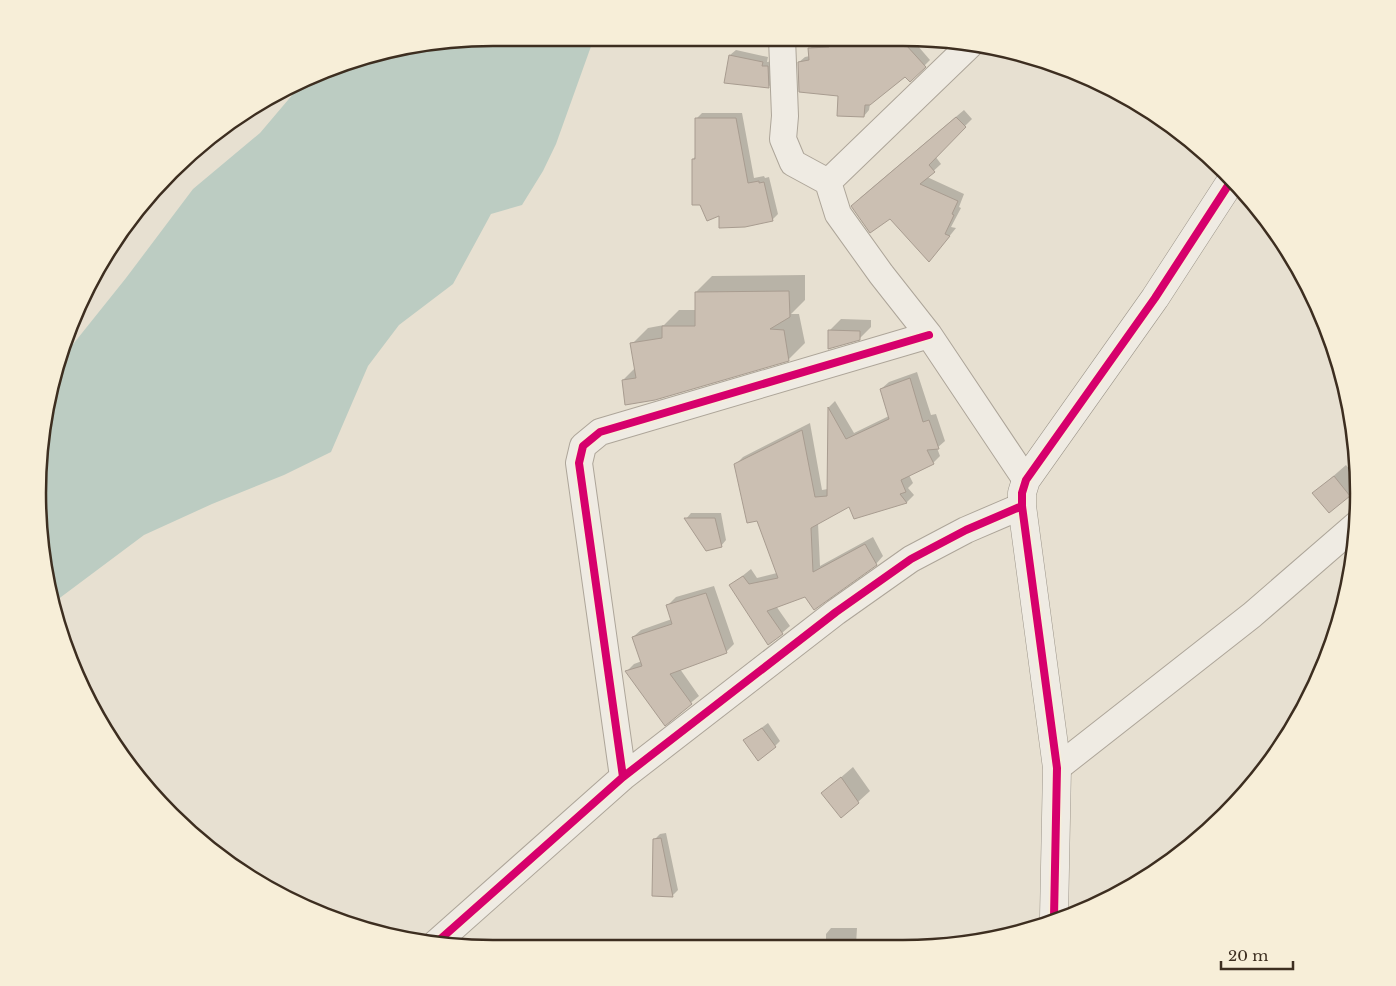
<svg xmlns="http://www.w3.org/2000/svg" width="1396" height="986" font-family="'Libre Baskerville',serif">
  <rect width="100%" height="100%" fill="#e7e0d1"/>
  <path fill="#bcccc2" d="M493,38H594L556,144L543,171L522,205L491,214L453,284L399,325L368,366L331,452L284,475L212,504L144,535L53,603L46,582L41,434L62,358L126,278L193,189L260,133L299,87L375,53Z"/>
  <path fill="#0003" d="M830,38H911L930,60L910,80L906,76L870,104L869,110L864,116L799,62L805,57L810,56V49L815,43H830Z
    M736,50L768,57L767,62L773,61L774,82L768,87L730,55Z
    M964,110L972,119L935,156L941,164L927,177L964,194L959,207L961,208L951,227L956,228L936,253L890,218L860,198Z
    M702,113H742L754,178L764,176L765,178L769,177L778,214L772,220L720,215L693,159L696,156V119Z
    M805,275V300L791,314H799L805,343L789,359L623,380L635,368L632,344L648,328L664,325L679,310H696V292L712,276Z
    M841,319L871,320V327L859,339L829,331Z
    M917,372L931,415L936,414L945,441L937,448L940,456L933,463L909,475L913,483L908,488L914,495L907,502L855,517L849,505L818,523L820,566L873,537L883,556L876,564L806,596L776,606L790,626L782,633L730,586L751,569L757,578L777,573L736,464L743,457L810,423L822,490L828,489L829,407L835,401L854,433L889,416L881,389L889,382Z
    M1346,465L1356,478V488L1349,495L1314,493Z
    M691,513H721L726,540L721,546L686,519Z
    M714,586L734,644L726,652L680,669L699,696L665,724L627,671L634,664L642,661L633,637L641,630L672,619L668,605L676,597Z
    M768,723L780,741L775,746L745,740Z
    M853,767L870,791L858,802L823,793Z
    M666,833L678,890L672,896L654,840L660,834Z
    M831,928H857L856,945H826V934Z"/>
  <path fill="#cbbfb2" stroke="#a89c90" d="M829,38H907L906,45L926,67L910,82L905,77L870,105H865L864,117L837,116L838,96L799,92L798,62L809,60L808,48L829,47Z
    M729,55L763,62L762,66H768L769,88L724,83Z
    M956,117L966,127L929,165L935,172L920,184L958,201L952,214L954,215L945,234L950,236L929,262L890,219L870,233L851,206Z
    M695,118H736L748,183L759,181V183L764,182L773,221L745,227L719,228V216L707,221L700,205H692V159H695Z
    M789,291L790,317L770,329L784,330L789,361L655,400L625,405L622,380L636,378L630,343L662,338V326H695V292Z
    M828,330L860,331V340L828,349Z
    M910,378L923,422L929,420L939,449L927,450L934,464L901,480L906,492L900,494L907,503L854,519L849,507L811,528L813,572L865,544L877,565L814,610L805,597L767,611L783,634L768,645L729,585L743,576L749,584L778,578L757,521L747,523L734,464L802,430L815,497L827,496L828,407L846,439L889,419L880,389Z
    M1334,476L1350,496L1329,513L1312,493Z
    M684,518H715L722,547L706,551Z
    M706,593L727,653L670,674L692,704L665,726L625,671L642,666L632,637L672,624L666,605Z
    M762,728L776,747L758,761L743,740Z
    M841,777L859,803L841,818L821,793Z
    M661,838L673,897L652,896L653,839Z"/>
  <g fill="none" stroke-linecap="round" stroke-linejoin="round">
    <g stroke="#ada599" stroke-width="28">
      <path id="street" d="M782,38L785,116L783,139L793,163L828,182L838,214L881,274L929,335L1026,480
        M828,182L971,44
        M1057,768L1252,615L1357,524
        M623,777L579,463L583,446L600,432L929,335
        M436,943L623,777L836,612L911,559L966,530L1022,506"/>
    </g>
    <g stroke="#9c958a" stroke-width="29">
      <path id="secondary" d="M1054,917L1057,768L1022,506V493L1026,480L1155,298L1231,181"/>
    </g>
    <use href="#street" stroke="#efebe3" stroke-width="26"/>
    <use href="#secondary" stroke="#efebe3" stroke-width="28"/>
    <g stroke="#f7eed8" stroke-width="11">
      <path id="cycleway" d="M623,777L579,463L583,446L600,432L929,335
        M1054,917L1057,768L1022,506V493L1026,480L1155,298L1231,181
        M436,943L623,777L836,612L911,559L966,530L1022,506"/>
    </g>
    <use href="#cycleway" stroke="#d6006c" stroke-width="8"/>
  </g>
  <path d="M0 0H1396V986H0ZM493 46H903A447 447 0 0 1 1350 493V493A447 447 0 0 1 903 940H493A447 447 0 0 1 46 493V493A447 447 0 0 1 493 46Z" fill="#f7eed8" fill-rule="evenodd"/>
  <path fill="none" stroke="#3d2e20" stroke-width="2.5" d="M493 46H903A447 447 0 0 1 1350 493V493A447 447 0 0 1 903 940H493A447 447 0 0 1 46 493V493A447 447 0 0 1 493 46Z"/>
  <path d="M1221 961v8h72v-8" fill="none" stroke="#3d2e20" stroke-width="2.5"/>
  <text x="1228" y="961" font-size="15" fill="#3d2e20" stroke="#f7eed8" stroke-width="4" paint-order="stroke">20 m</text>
</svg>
